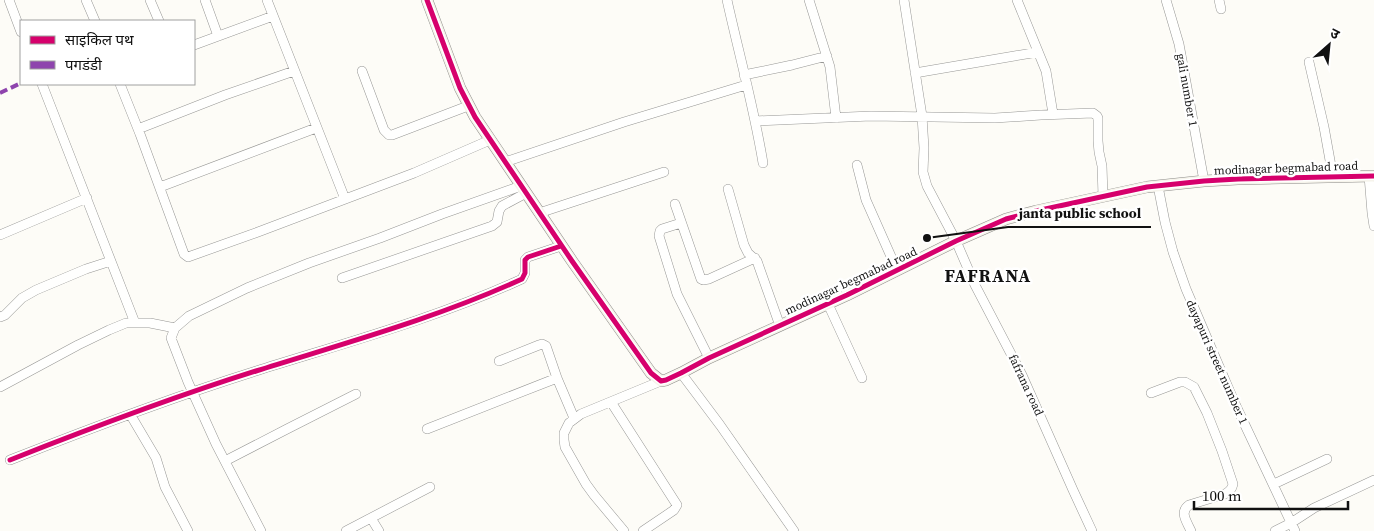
<svg xmlns="http://www.w3.org/2000/svg" width="1374" height="531" font-family="'Source Serif 4','Noto Sans Devanagari',serif">
  <rect width="100%" height="100%" fill="#fdfcf7"/>
  <g fill="none" stroke-linecap="round" stroke-linejoin="round">
    <g stroke="#979795" stroke-width="10">
      <path id="street" d="M9,0L21,32
        M86,0L95,21
        M150,0L159,21
        M205,0L218,36
        M267,0L345,199
        M727,0C739,54 754,108 763,163
        M809,0L830,67L836,118
        M904,0L922,116L924,148L923,172L927,186L956,241L975,285L1022,375L1073,490L1092,531
        M1017,0L1046,71L1053,114
        M1166,0L1179,44L1204,181
        M1219,0L1221,9
        M194,45L273,16
        M1309,62L1324,127L1333,177
        M362,71L384,130L389,135H392L468,106
        M915,73L1038,52
        M744,75L792,65L827,56
        M42,84L135,323
        M120,84L140,134L184,254L188,257L258,232L414,173L490,140
        M755,121L871,116L995,118L1041,115L1093,113L1097,116L1098,118V141L1099,152L1102,166L1103,196
        M138,129L225,95L294,71
        M505,162L624,122L746,85
        M857,165L866,200L897,270
        M1369,176L1372,213L1374,226
        M1158,186L1165,222L1173,252L1186,289L1236,406L1295,531
        M160,187L316,128
        M728,189L744,245L748,253L757,261L780,326
        M675,204L701,279L703,280L709,279L755,258
        M539,213L664,172
        M681,223L662,229L660,231L659,236L677,294L709,358
        M0,235L87,198
        M342,278L492,226L497,222L499,211L502,206L526,193
        M828,304L862,378
        M0,317L5,315L22,298L36,290L86,269L111,261
        M499,361L539,345L542,344L546,346L557,378L574,418
        M681,373L720,425L794,531
        M0,387L78,345L109,330L126,323H150L175,328
        M1151,393L1180,382H1185L1194,387L1207,413L1222,451L1233,484C1232,489 1230,491 1225,494L1189,505C1179,512 1187,522 1191,531
        M611,402L677,505L674,510L643,531
        M130,414L156,458L165,487L188,531
        M427,429L557,378
        M10,460C91,428 173,397 256,371C345,343 437,318 522,279L525,273V260L528,257L561,246
        M225,461L287,429L356,394
        M1274,484L1327,459
        M371,518L379,531
        M261,531L216,444L188,382L171,338L175,328L189,316L247,288L309,263L380,238L442,214L521,186
        M346,531L430,487
        M624,531L594,495L586,484L565,447L564,440V433L569,423L581,414L661,381
        M1275,531L1291,523L1314,508L1374,480"/>
    </g>
    <g stroke="#8e8d8b" stroke-width="12">
      <path id="secondary" d="M427,0L460,88L475,117L572,261L651,373L661,381L666,380L681,373L709,358L847,295L956,241L1006,219L1036,211L1147,187L1204,181L1238,179L1374,176"/>
    </g>
    <use href="#street" stroke="#fffffe" stroke-width="9"/>
    <use href="#secondary" stroke="#f6f4eb" stroke-width="11"/>
    <path stroke="#8e44ad" stroke-width="4" stroke-dasharray="8 4" stroke-linecap="butt" d="M0,93L21,83"/>
    <g stroke="#fff" stroke-width="8">
      <path id="cycleway" d="M427,0L460,88L475,117L572,261L651,373L661,381L666,380L681,373L709,358L847,295L956,241L1006,219L1036,211L1147,187L1204,181L1238,179L1374,176
        M10,460C91,428 173,397 256,371C345,343 437,318 522,279L525,273V260L528,257L561,246"/>
    </g>
    <use href="#cycleway" stroke="#d6006c" stroke-width="5"/>
  </g>
  <g text-anchor="middle" dominant-baseline="central" stroke-width="5" stroke-linejoin="round" paint-order="stroke">
    <g font-size="12" fill="#111" stroke="#fff">
      <text transform="translate(1187 90) rotate(80)">gali number 1</text>
      <text transform="translate(1286 168) rotate(-2)">modinagar begmabad road</text>
      <text transform="translate(851 281) rotate(-25)">modinagar begmabad road</text>
      <text transform="translate(1217 362) rotate(66)">dayapuri street number 1</text>
      <text transform="translate(1026 385) rotate(65)">fafrana road</text>
    </g>
    <g font-size="18" font-weight="bold" letter-spacing="1" fill="#111" stroke="#fff">
      <text x="988" y="275">FAFRANA</text>
    </g>
  </g>
  <path fill="none" stroke="#111" stroke-width="2" d="M927 238L1008 227H1151"/>
  <circle fill="#111" stroke="#fff" stroke-width="2" cx="927" cy="238" r="5"/>
  <g font-size="14" text-anchor="middle" font-weight="bold" fill="#111" stroke="#fff" stroke-width="5" stroke-linejoin="round" paint-order="stroke">
    <text x="1080" y="218">janta public school</text>
  </g>
  <rect x="20" y="20" width="175" height="65" fill="#ffffff" stroke="#a0a0a0"/>
  <rect x="30" y="36" width="25" height="8" fill="#d6006c" stroke="#a0a0a0"/>
  <text x="65" y="45" font-size="15" fill="#111111">साइकिल पथ</text>
  <rect x="30" y="61" width="25" height="8" fill="#8e44ad" stroke="#a0a0a0"/>
  <text x="65" y="70" font-size="15" fill="#111111">पगडंडी</text>
  <g transform="translate(1329 45) rotate(27)" stroke="#ffffff" stroke-width="4" paint-order="stroke">
  <path d="M0-4L9 19L0 12L-9 19Z" fill="#111111"/>
  <text y="-8" font-size="14" font-weight="bold" text-anchor="middle" fill="#111111">उ</text>
  </g>
  <path d="M1194 501v8h154v-8" fill="none" stroke="#111111" stroke-width="2.5"/>
  <text x="1202" y="501" font-size="15" fill="#111111" stroke="#ffffff" stroke-width="4" paint-order="stroke">100 m</text>
</svg>
